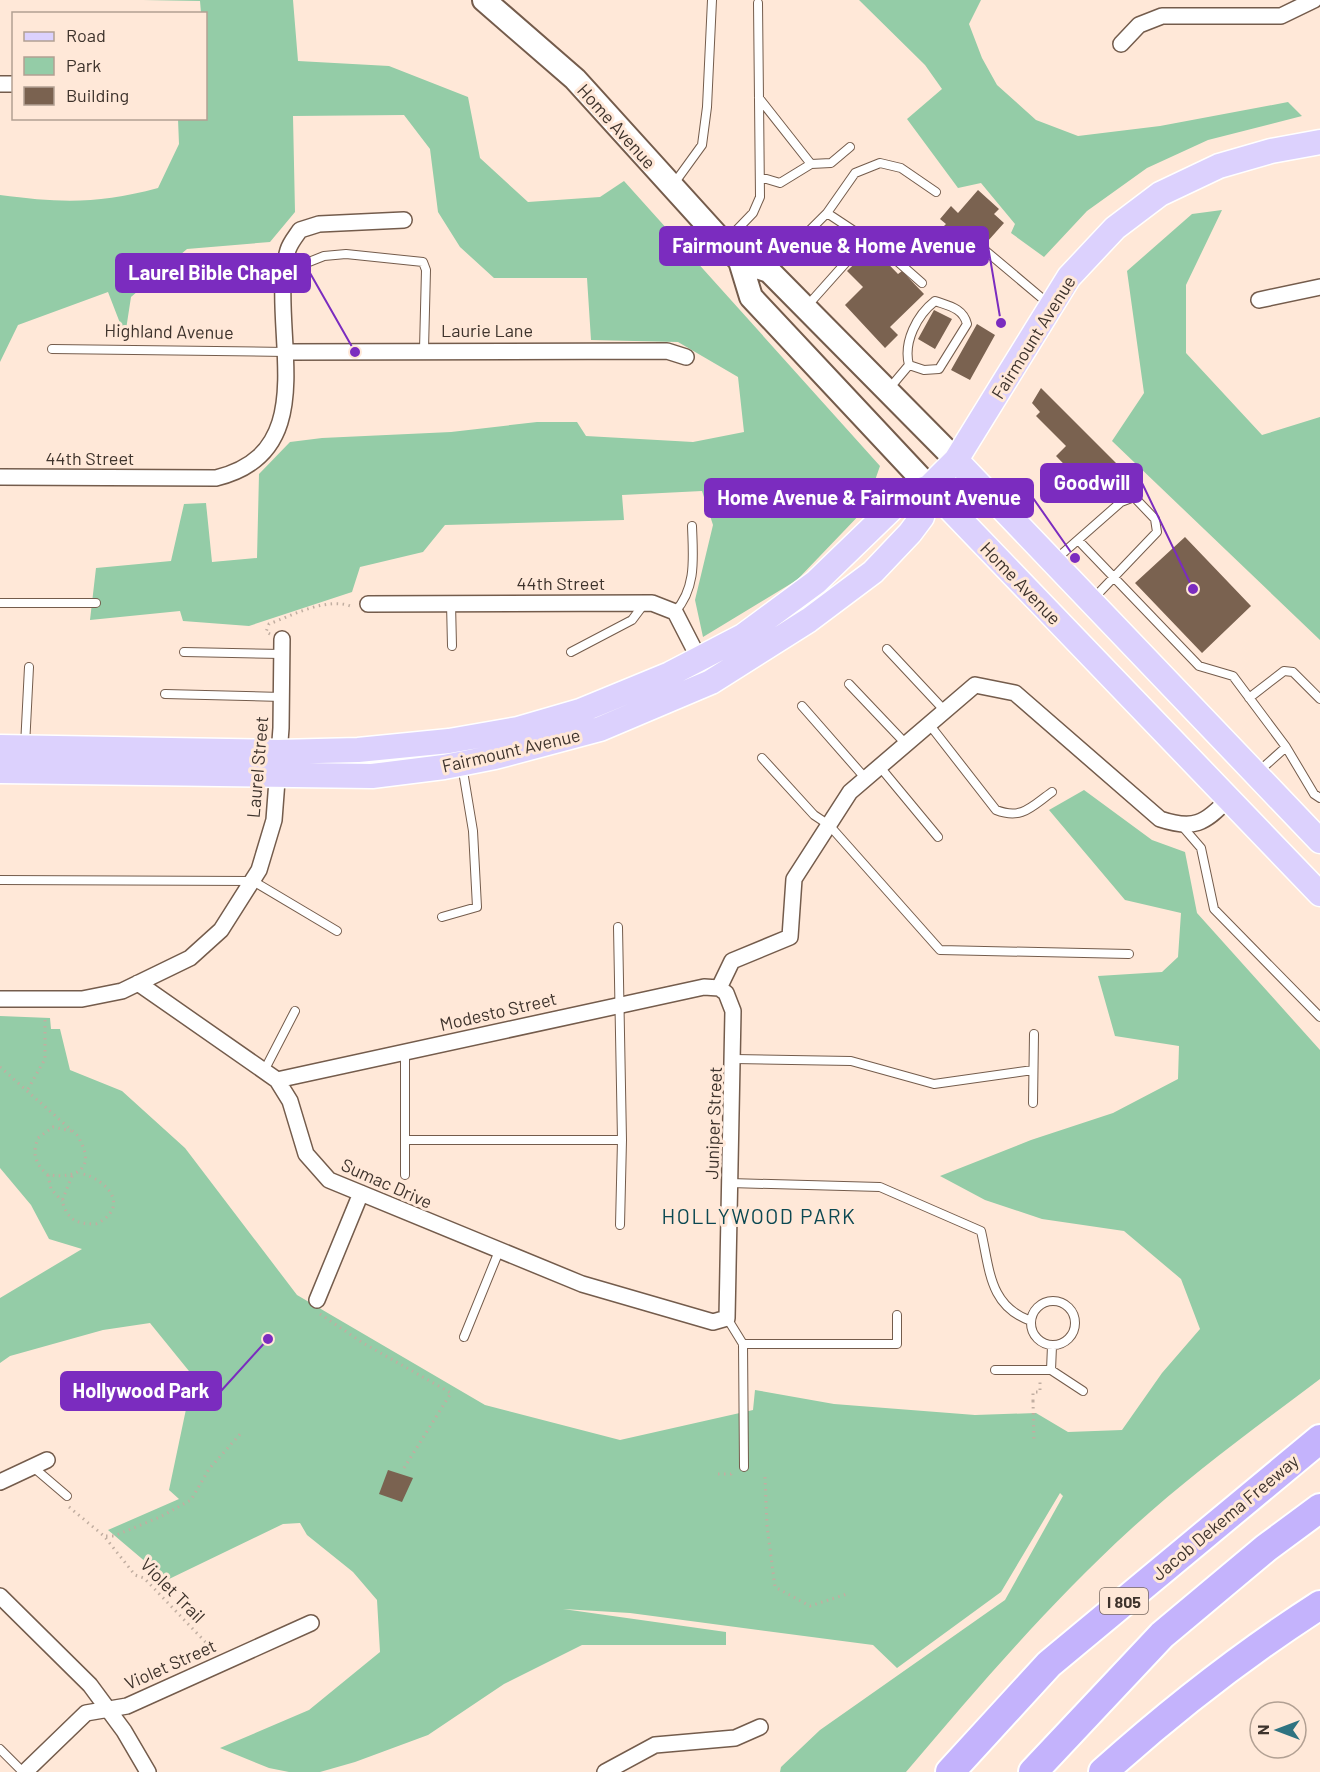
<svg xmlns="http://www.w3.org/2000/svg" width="1320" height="1772" font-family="Barlow,sans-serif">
  <rect width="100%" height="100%" fill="#ffe8d8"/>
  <path fill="#94cca7" d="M143,0H293L298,61L389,66L468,97L480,158L528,202L600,197L624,181L880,466L865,509L797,580L703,637L695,600L713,525L702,491L622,495L624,520L445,525L423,552L360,567L352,592L249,626L183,621L180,611L90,620L96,568L171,561L184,504L206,503L212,562L257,558L259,474L290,442L322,438L451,432L537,422H577L586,436L693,442L744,432L738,377L678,342L591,340L587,278H494L460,247L438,212L430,149L404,115L293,116L295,212L270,242L187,249L131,297L125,336L108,292L18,325L0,362V195C61,203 98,204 158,188L179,144L178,119L206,118V14L201,13L200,1Z
    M859,0H981L969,24L982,58L997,85L1036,120L1078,136L1160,126L1288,102L1302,116L1208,140L1147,168L1087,211L1044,257L1011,233L1015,224L981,183L958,188L907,119L942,89L925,65Z
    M1222,210L1186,285V353L1262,435L1320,417V640L1112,441L1144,393L1127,271L1192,214Z
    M1084,790L1152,840L1185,852L1197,913L1320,1050V1379C1256,1427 1190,1475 1131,1529C1050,1603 977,1688 906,1772H780L781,1767L820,1730L1005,1600L1063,1496L1060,1493L1001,1592L897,1668L873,1645L630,1613L563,1609L726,1632V1645H582L504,1684L428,1735L355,1762L320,1772H289L269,1768L220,1748L309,1710L380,1652L377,1600L353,1572L307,1535L300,1523L283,1524L167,1580L108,1530L179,1499L169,1490L193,1376L150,1323L103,1330L10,1356L0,1363V1298L82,1249L49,1239L31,1205L0,1168V1016L50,1018L51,1029H60L70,1070L122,1091L185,1148L297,1295L485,1405L620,1440L753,1410L755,1390L834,1404L975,1415L1036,1413L1068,1432L1122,1430L1162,1373L1200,1329L1181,1279L1124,1231L1042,1219L985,1200L940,1176L1031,1140L1113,1113L1178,1079L1179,1046L1115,1036L1098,976L1162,972L1178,957L1181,913L1125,900L1049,810Z"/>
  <path fill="#7a6250" d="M978,190L999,209L994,214L1004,223L970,261L938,232L946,224L940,219L951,206L958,213Z
    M872,247L898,274L902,271L924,294L890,327L898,335L885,348L845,305L863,287L847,271Z
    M934,310L952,319L935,349L918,339Z
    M977,324L995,335L970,380L951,370Z
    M1041,388L1122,469L1094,495L1056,456L1066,446L1036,416L1040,412L1032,403Z
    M1185,537L1251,606L1202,653L1135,583Z
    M388,1470L413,1478L402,1502L379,1494Z"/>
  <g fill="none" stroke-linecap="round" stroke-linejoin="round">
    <g stroke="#745c4c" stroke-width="10">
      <path id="lane" d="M759,98L811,164
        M760,177L780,183L811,164L831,163L850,147
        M673,185L702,145L707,107L712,0
        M827,213L889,254L922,283
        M726,241L753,213L760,197L758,3
        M987,252L1050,305
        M770,270L827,213L855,173L880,163L901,168L936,192
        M286,271L324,256L346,254L423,262L426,270L424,349
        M808,305L866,240
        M52,349L286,352
        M888,390L909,365L924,370L939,369L967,324C963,308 949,306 935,301C917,315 903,342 909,365
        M1078,540L1199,666L1233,676L1286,747L1314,794L1320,798
        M1055,560L1121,502L1134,497L1155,519L1157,532L1093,599
        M0,603H96
        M451,603L452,646
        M675,612C697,587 693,557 692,526
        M887,649L945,711
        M184,652L282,654
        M571,652L632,620L644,604
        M849,684L906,744
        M165,694L282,697
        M1249,698L1284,671L1293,672L1320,699
        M802,706L866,779
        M929,724L996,810C1022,820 1031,807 1052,792
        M25,746L29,667
        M762,758L814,815L829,825L940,950L1129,954
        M880,767L938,837
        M1258,772L1286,747
        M1182,826L1201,848L1214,909L1320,1017
        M0,880L253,881L337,931
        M442,917L477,907L473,831L462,765
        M618,927L622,1140L620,1225
        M734,1059L851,1061L934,1084L1033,1070
        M264,1071L295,1011
        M1033,1103L1034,1034
        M406,1140H622
        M405,1175V1051
        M730,1183L880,1187L981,1231C990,1270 989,1306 1031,1321
        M1031 1323a22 22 0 1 1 44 0a22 22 0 1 1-44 0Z
        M727,1318L743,1344L744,1467
        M464,1337L499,1251
        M743,1344H897V1315
        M995,1370H1051L1083,1391
        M1051,1370L1052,1346
        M33,1467L67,1496
        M0,1749L23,1772"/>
    </g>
    <g stroke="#745c4c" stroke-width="18">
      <path id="street" d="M1121,44L1139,25L1162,16H1281L1314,0
        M0,84H14
        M1259,300L1320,287
        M286,352L667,351L686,357
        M0,477L216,478C328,451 266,325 288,250C290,243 296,236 300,230L319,224L404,220
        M368,604L652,603L675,612L711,682
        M138,983L277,1080L290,1101L306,1154L329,1180L582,1284L713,1322L727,1318L733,1011L726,993L719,988L704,987L277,1080
        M719,988L732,961L790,937L794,879L850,792L975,685L1015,693L1160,819C1193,830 1205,824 1228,799
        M0,999H82L122,991L190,958L221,930L259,870L274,820L281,728L282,639
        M317,1300L361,1193
        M0,1482L47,1460
        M0,1596L90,1685L124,1731L148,1772
        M25,1772L86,1713L127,1706L311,1623
        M605,1772L655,1745L735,1738L760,1727"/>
    </g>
    <g stroke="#745c4c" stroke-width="26">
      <path id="secondary" d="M484,0L575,79L740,261L751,297L929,487
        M740,261L769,271L956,460"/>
    </g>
    <g stroke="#fff" stroke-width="27">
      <path id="primary" d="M956,460L1320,841
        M929,487L1320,894
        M0,747L278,752L358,750L449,741L518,729L580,711L670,674L743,636L816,582L905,496L929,487L956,460L1069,277L1115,228L1160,194L1219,166L1271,151L1320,142
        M0,771L372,776L444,767L495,757L600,729L711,682L809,620L873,572L910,533L922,517L929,487"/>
    </g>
    <g stroke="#fff" stroke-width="32">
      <path id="highway" d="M950,1772L1049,1664L1320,1439
        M1033,1772L1162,1635L1266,1548L1320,1508
        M1103,1772C1171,1711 1244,1654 1320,1605"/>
    </g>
    <path stroke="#c1aea1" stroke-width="3" stroke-dasharray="1.5 4.5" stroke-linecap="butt" d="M270,634L266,632L269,624C293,615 328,596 353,607
      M0,1067L77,1135C97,1167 79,1179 48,1175C35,1164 32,1154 38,1138L53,1127L71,1131
      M28,1089L45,1059V1016
      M48,1175L51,1189L62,1201
      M72,1176L62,1201C68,1220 76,1224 96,1224C131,1207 108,1179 79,1173
      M320,1314L363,1343L451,1393L404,1468
      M1033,1401L1034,1441
      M1033,1401V1392H1040V1382
      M718,1474H731L733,1470
      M765,1477L767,1526L775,1587L810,1606L847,1594
      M69,1507L104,1536L135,1575L144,1578L214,1651
      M106,1536H114L160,1517L191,1500L209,1469L242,1432"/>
    <use href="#lane" stroke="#fff" stroke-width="8"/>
    <use href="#street" stroke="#fff" stroke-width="15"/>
    <use href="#secondary" stroke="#fff" stroke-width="22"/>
    <use href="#primary" stroke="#dcd1fd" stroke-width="24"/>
    <use href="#highway" stroke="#c4b3fc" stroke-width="28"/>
  </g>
  <g text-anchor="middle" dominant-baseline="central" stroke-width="6" stroke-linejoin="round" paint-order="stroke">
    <rect fill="#ffe8d8" stroke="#786960" stroke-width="1.5" x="1100" y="1588" width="48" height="26" rx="4.5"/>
    <g font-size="16" font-weight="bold" fill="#3e332c">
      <text x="1124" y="1601">I 805</text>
    </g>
    <g font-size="18" fill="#3e332c" stroke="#ffe8d8">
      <text transform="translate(617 126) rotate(48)">Home Avenue</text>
      <text x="487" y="330">Laurie Lane</text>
      <text transform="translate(169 331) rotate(1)">Highland Avenue</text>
      <text transform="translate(1033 337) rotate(-58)">Fairmount Avenue</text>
      <text x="90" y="458">44th Street</text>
      <text x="561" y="583">44th Street</text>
      <text transform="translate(1021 583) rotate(46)">Home Avenue</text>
      <text transform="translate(511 750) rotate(-13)">Fairmount Avenue</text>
      <text transform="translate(257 767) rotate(-85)">Laurel Street</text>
      <text transform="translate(498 1011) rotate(-13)">Modesto Street</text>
      <text transform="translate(713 1123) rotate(-88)">Juniper Street</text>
      <text transform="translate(387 1183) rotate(24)">Sumac Drive</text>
      <text transform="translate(1225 1517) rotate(-40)">Jacob Dekema Freeway</text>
      <text transform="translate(173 1590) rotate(45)">Violet Trail</text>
      <text transform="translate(170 1664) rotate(-24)">Violet Street</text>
    </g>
    <g font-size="21" letter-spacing="1.5" fill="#0b4852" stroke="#ffe8d8">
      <text x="759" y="1215">HOLLYWOOD PARK</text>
    </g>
  </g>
  <path fill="none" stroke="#7b2cbf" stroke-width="2" d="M1001 323L988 246M355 352L310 273M1193 589L1142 483M1075 558L1033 498M268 1339L221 1391"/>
  <g fill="#7b2cbf" stroke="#ffe8d8" stroke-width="2">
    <circle cx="1001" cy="323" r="6"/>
    <circle cx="355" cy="352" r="6"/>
    <circle cx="1193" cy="589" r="6"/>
    <circle cx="1075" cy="558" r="6"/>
    <circle cx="268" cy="1339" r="6"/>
  </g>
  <g fill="#7b2cbf" stroke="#7b2cbf" stroke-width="2">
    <rect x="660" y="227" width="328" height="38" rx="6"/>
    <rect x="116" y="254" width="194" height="38" rx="6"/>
    <rect x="1041" y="464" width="101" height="38" rx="6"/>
    <rect x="705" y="479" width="328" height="38" rx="6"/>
    <rect x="61" y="1372" width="160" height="38" rx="6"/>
  </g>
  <g font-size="20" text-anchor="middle" font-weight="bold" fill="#fff">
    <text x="824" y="253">Fairmount Avenue &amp; Home Avenue</text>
    <text x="213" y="280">Laurel Bible Chapel</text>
    <text x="1092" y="490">Goodwill</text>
    <text x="869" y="505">Home Avenue &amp; Fairmount Avenue</text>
    <text x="141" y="1398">Hollywood Park</text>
  </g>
  <rect x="12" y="12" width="195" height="108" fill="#ffe8d8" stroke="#b2a093" stroke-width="1.5"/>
  <rect x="24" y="32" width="30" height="9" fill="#dcd1fd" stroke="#b2a093" stroke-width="1.5"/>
  <text x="66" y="42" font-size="18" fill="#3e332c">Road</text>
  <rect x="24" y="57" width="30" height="18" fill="#94cca7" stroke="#b2a093" stroke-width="1.5"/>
  <text x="66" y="72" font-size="18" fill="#3e332c">Park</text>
  <rect x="24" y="87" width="30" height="18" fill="#7a6250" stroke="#b2a093" stroke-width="1.5"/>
  <text x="66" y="102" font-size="18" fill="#3e332c">Building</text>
  <g transform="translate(1278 1730) rotate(270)"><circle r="28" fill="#ffe8d8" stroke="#b2a093" stroke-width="1.5"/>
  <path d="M0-4.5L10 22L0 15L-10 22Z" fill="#2e7381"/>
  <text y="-9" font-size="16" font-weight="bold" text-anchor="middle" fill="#3e332c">N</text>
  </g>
</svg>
